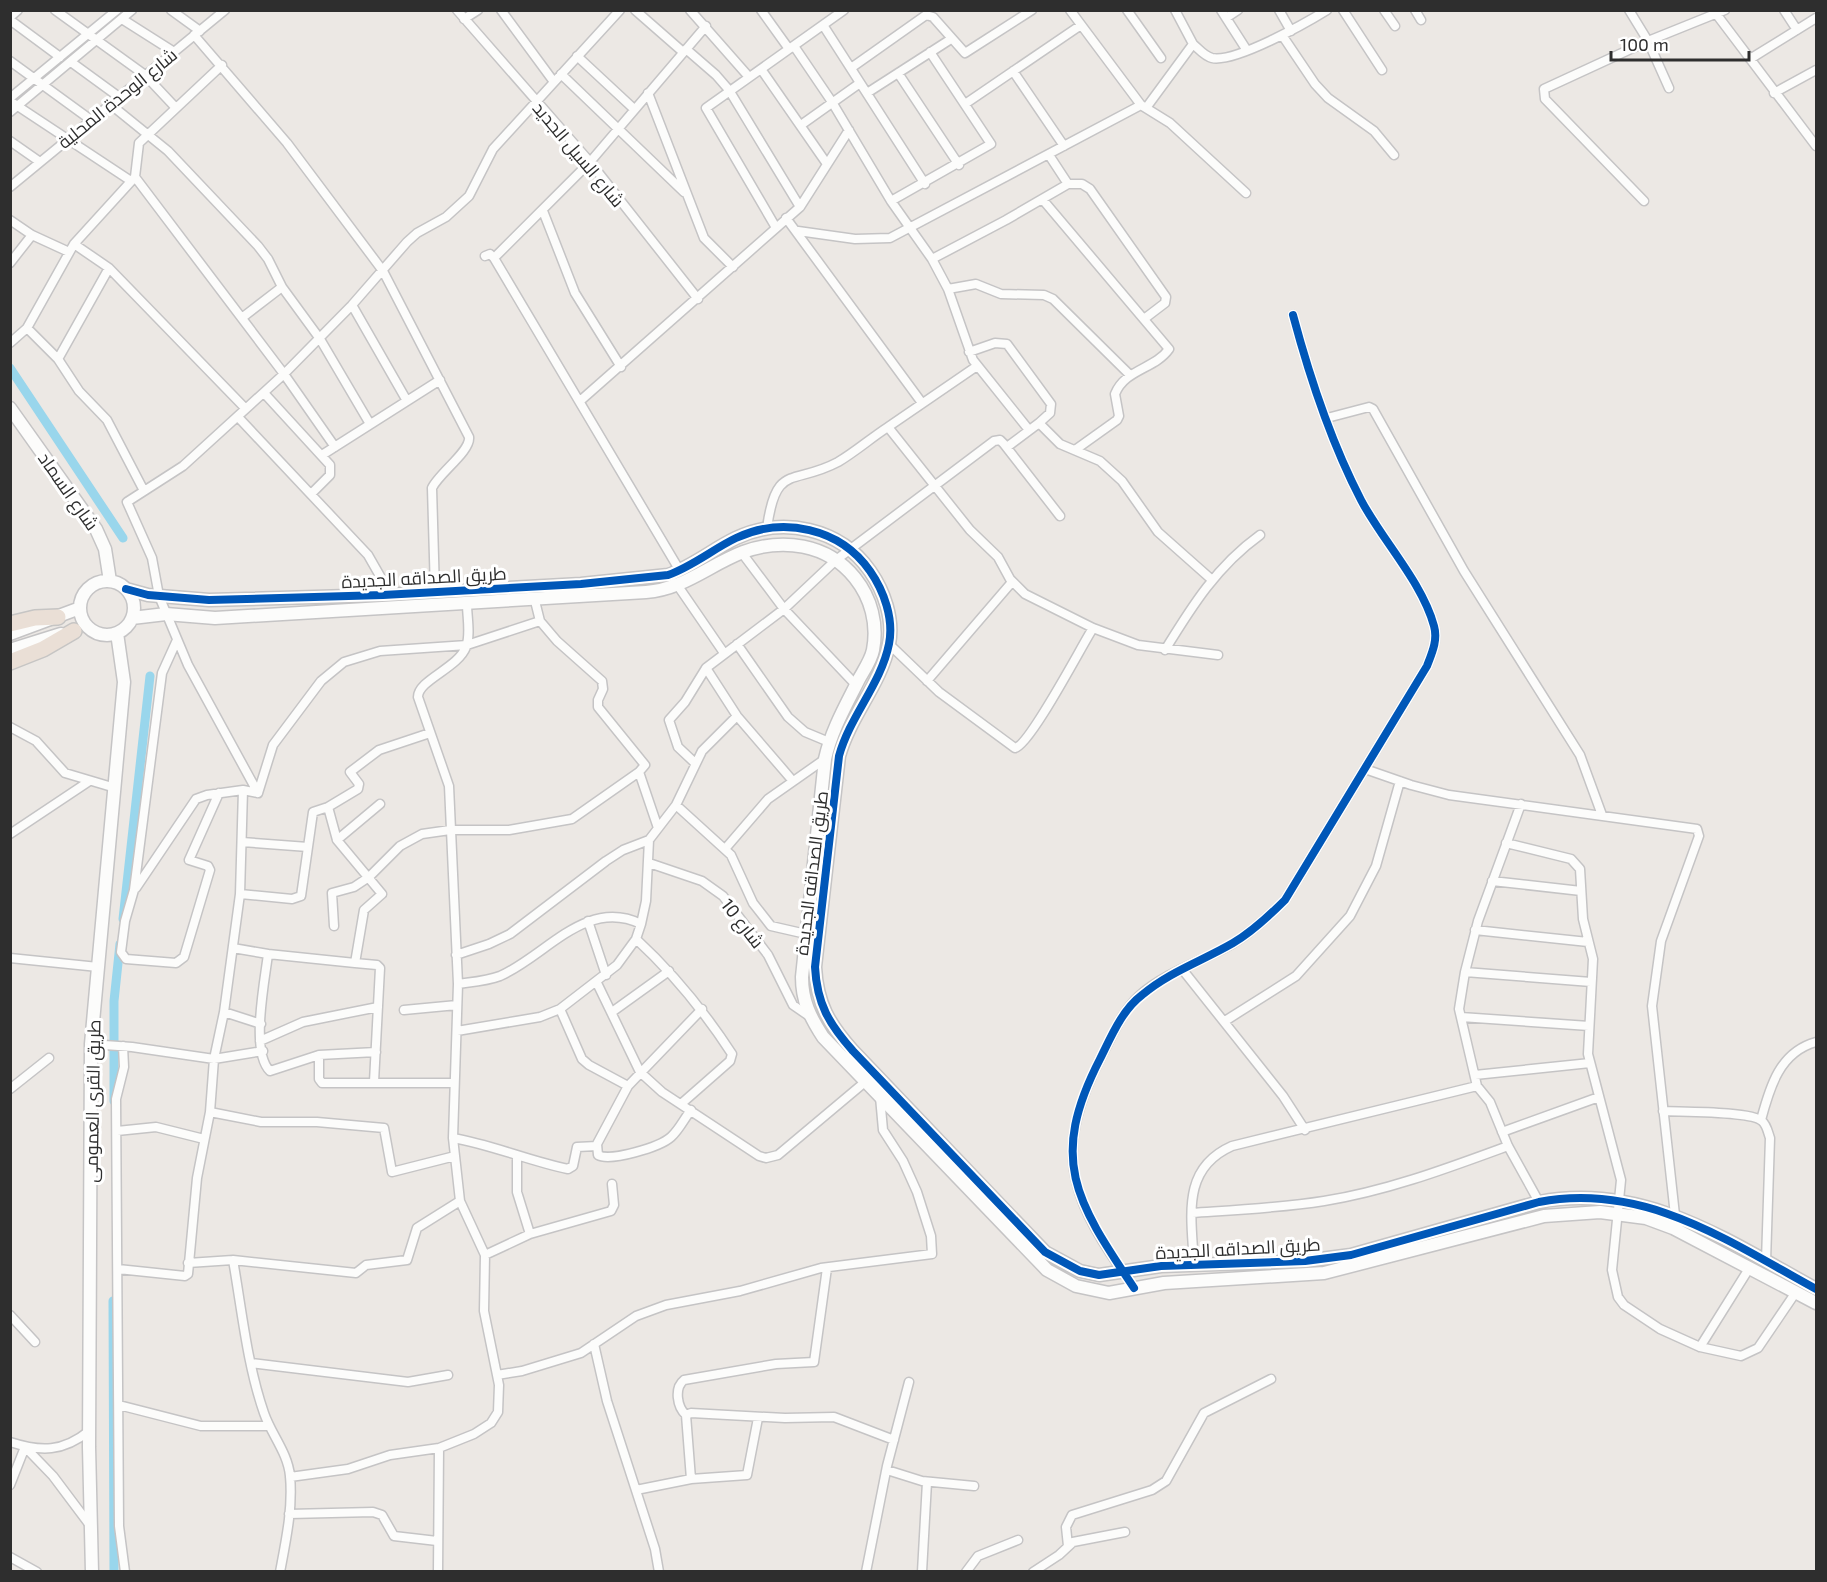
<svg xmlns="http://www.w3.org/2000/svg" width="1827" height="1582" font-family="'Exo 2',Cairo,sans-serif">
  <rect width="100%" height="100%" fill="#ece8e4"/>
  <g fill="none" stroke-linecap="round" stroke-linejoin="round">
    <path stroke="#99d6ec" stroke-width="9" d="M10,368L123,538
      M123,919L150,676
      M114,1101V1001L120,944
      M113,1301L114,1572"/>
    <g stroke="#c5c4c5" stroke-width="11">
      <path id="street" d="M55,10L145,75L176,108
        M171,10L200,31
        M457,10L590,162L698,299
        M501,10L554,82
        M635,10L683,52
        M690,10L749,77
        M761,10L789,49
        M1070,10L1141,105L1170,123L1246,193
        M1127,10L1161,58
        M1221,10L1246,49
        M1279,10L1291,31
        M1343,10L1382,70
        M1384,10L1395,26
        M1415,10L1421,20
        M1629,10L1648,41L1669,88
        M1784,10L1797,30
        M1714,11L1816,146
        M10,17L18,10
        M1226,18L1238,10
        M122,19L174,52
        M464,19L478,10
        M10,20L60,57
        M823,25L925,184
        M194,35L287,143L383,271L469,437C471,451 439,473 432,488L435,592
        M1282,35L1315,84L1328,98L1374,131L1394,155
        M1193,44C1199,49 1204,56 1212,58C1235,63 1306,23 1327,10
        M794,46L832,102L891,201L932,259L948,289L973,360L1029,430
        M686,49L716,75L729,90L800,207
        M577,56L634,109
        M1750,59L1816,18
        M10,61L91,120
        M71,62L119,97
        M851,68L926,15L933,17L965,53L1032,10
        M761,69L827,164
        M1013,71L1064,146
        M898,73L959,165
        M561,74L684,192
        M648,93L704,238L733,267
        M867,93L951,39
        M1774,93L1816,70
        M10,98L117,10
        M10,101L131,181
        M110,104L168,151L258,246L268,259L282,287L320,339L370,424
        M965,104L1081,25
        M1146,108L1193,44L1175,10
        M10,112L132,10
        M801,125L860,83
        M10,141L40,162
        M135,177L284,374L352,305L407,242L417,233L446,217L469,196L493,149L620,10
        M1068,184H1082L1090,189L1166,297L1165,303L1144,319
        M10,187L225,10
        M1043,200L1169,349C1155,369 1125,369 1115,394L1119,416L1117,420L1075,450
        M891,201L991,144L930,52
        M1644,201L1545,99L1544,89L1648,41L1725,10
        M543,211L575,293L621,367
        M786,218L922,403
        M10,220L32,235L69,252
        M775,226L706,108L844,10
        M798,231L855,239L890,238L1141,105
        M74,244L109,268L244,407
        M485,256L490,254L494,258L680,571
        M494,258L590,162L706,26
        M932,259L1006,220L1068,184L1049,155
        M10,263L32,235
        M948,289L976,284L1001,294L1044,295L1053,299L1130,375
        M352,305L407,401
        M243,317L282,287
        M27,328L58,359L79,391L107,420L143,489
        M10,343L27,328L74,244L135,177L139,143L222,65
        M969,352L995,343L1007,344L1051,404L1050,413L1039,423
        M58,359L109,268
        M977,366L888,427L970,530L998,557L1010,579L1025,594L1093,628L1138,645L1218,655
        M264,393L330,465V475L311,494
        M580,401L800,207L849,130
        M238,417L368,555L380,576L383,595
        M1327,418L1369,407L1373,409L1464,571L1580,755L1602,815
        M1007,447L1039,423L1060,444L1100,461L1122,481L1158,532L1211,579
        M322,455L440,380
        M767,528C776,462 793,486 838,462C855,452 871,438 888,427
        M742,553L784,609L856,685
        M678,586L724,653
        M535,601L540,621
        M177,640L162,673L134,890L125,921L121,952L126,959L176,963L184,957L210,870L208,866L189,860L219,793
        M737,644L788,717L805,732L829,742
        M889,644L939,692L1015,748C1030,745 1081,647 1093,628
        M1165,650C1192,606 1217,566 1260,535
        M927,681L1012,582
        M10,727L36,741L65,773L112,787
        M695,763L678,747L669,720L685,702L706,668
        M1365,769L1411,785L1449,795L1697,829L1699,836L1661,941L1652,1006L1675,1215
        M792,780L737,716L706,668L784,609L836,560L994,441L1000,440L1004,444L1060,516
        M258,793L188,665L159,596L152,558L127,502L183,466L284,374L335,447
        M1521,804L1478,921L1465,972L1459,1009L1477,1086L1490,1102L1508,1146L1539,1202
        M676,805L731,855L753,903L771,926L806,934
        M328,807L337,840L382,894L364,910L355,963L377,965L380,968L374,1082
        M10,834L88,782
        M337,840L380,804
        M242,842L308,847
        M1506,843L1571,859L1580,869L1583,919L1593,959L1588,1054L1621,1180L1612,1270L1618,1297L1624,1305L1660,1329L1700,1347L1741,1356L1758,1348L1796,1292
        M725,849L768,799L825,759
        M649,863L702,881L723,896L768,955L793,1005L809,1016
        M1492,881L1581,891
        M136,888L196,799L207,795L243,790
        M240,894L292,899L301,896L313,812L328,807L358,789L359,784L350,772L379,750L430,733
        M588,921L606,975
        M334,926L332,893L354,887L369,877L400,846L422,834L450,830H509L572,819L639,772
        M1475,930L1588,942
        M636,939C674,974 704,1011 732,1054L730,1061L681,1104
        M233,948L268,954C265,980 250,1052 270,1071L319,1055L376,1052
        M268,954L355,963
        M456,955L489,944L510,934L606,861L623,850L649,840
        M10,958L98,967
        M1182,969L1283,1096L1305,1130
        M1465,972L1591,982
        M597,983L640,1072L662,1092L759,1156L766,1158L778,1155L865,1082
        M458,984C472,982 487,981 500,976C546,956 586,897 641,924
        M560,1009L582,1059L589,1065L628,1086
        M404,1010L457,1005
        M224,1012L261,1024
        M612,1012L669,971
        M1461,1017L1589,1026
        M1225,1021L1296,976L1350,916L1376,866L1400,781
        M457,1031L540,1017L560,1009L617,965L636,939L641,924L646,901L649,840L676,805L702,751L737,716
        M260,1041L303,1022L378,1007
        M91,1044L132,1047L214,1059L263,1051
        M123,1046L124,1067L116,1099L119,1526L125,1572
        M319,1055V1079L322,1083H454
        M1475,1075L1590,1063
        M10,1089L49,1058
        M691,1110C684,1119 679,1130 671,1137C660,1147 610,1162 598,1155L597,1144L628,1086L702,1009
        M1663,1111C1681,1112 1751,1111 1762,1121C1767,1125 1768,1133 1770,1138L1766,1261
        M210,1112L261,1122H317L384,1128L392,1172L455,1156
        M1761,1120C1770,1086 1780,1052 1816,1042
        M117,1131L156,1127L204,1139
        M1502,1132L1599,1097
        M453,1138C493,1145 529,1161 568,1169L573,1166L577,1147L597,1146
        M517,1156V1192L530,1234
        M1192,1213C1236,1210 1280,1208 1324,1201C1387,1191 1448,1168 1508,1146
        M485,1255L530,1234L611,1211L614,1205L612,1184
        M233,1260L356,1273L366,1265L407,1260L417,1228L460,1201
        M188,1263L233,1260C242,1311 247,1364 264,1413C271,1434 288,1453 290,1476C293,1508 286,1540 280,1572
        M1194,1266C1192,1218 1180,1169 1232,1146L1477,1086
        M118,1269L185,1276L188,1274L197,1178L210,1112L214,1059L224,1012L240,894L243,790L258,793L273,745L321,681L344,662L380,651L467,645L540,621L557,641L602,681L603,689L598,700V707L645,765L639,772L658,828
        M1123,1272C1067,1192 1055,1147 1101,1057C1112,1036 1122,1011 1140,995C1167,972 1202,961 1232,944C1252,932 1269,916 1285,900L1427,666C1432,653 1438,640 1434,626C1422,582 1382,540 1361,500C1332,444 1309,375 1293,315
        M10,1315L35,1342
        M594,1344L607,1401L655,1549L659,1572
        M1700,1347L1750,1267
        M251,1363L408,1382L448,1375
        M497,1375L522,1371L581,1353L636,1316L666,1305L740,1291L821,1268L932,1254L931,1236L917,1192L903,1161L883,1130L880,1097
        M119,1405L201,1426H269
        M686,1415C677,1407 674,1388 684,1380L776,1364L814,1362L827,1268
        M10,1442C41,1452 63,1452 89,1431
        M25,1447L53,1476L89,1524
        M887,1470L922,1481L974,1486
        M290,1477L348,1469L390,1455L439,1448L474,1434L491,1423L498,1412L499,1385L484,1311L485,1255L460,1201L453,1138L458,984L449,786L418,697C418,680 458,668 466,647C471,635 467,617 467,604
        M691,1479L686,1415L691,1413L785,1418L834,1417L894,1440
        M10,1485L25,1447
        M636,1490L691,1479L747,1475L758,1418
        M289,1514L373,1512L382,1515L394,1536L437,1541
        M1068,1546L1066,1527L1072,1515L1152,1490L1166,1481L1204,1413L1271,1379
        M10,1557L37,1572
        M438,1572L439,1448
        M866,1572L887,1466L909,1382
        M922,1572L927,1482
        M966,1572L978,1556L1018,1540
        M1033,1572L1059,1555L1073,1542L1125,1532"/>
    </g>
    <g stroke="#c5c4c5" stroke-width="15">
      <path id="secondary" d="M10,408L96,529L105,549L110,581
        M80 608a27 27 0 1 1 54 0a27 27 0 1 1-54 0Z
        M126,589L148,595L209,600L383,595L581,584L668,575C693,566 713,549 736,538C783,516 840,528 870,571C884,591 894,619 889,644C881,684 850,716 839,756L815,967C817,1004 829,1024 853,1051L1045,1252L1080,1271L1099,1275L1161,1266L1305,1261L1351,1255L1539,1202C1644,1182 1728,1241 1816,1289
        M132,618L166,614L215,618L646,592C684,589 709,565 743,552C782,538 827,543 855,578C871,598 878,624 873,650C871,660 864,670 859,679C846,705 831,731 825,759L802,977C802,1001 810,1017 823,1037L1047,1270L1076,1286L1109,1293L1164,1283L1324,1273L1544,1216L1600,1212L1646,1218L1673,1228L1816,1303
        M10,634L80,608
        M10,650L61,634
        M92,1572L89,1447L91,1044L124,682L117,633"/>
    </g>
    <g stroke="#c6c5c4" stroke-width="18">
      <path id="highway" d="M10,624L35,618L58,617
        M10,662L43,649L74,631"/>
    </g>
    <use href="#street" stroke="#fcfcfb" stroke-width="8"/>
    <use href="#secondary" stroke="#fcfcfb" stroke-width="12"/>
    <use href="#highway" stroke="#eadfd6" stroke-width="15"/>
    <g stroke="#fff" stroke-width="11">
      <path id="cycleway" d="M126,589L148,595L209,600L383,595L581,584L668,575C693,566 713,549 736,538C783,516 840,528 870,571C884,591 894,619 889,644C881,684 850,716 839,756L815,967C817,1004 829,1024 853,1051L1045,1252L1080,1271L1099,1275L1161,1266L1305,1261L1351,1255L1539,1202C1644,1182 1728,1241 1816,1289
        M1134,1288C1076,1201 1048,1160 1100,1059C1111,1037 1122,1010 1142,995C1169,972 1202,961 1233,943C1252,932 1269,916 1285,900L1427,666C1432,653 1438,640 1434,626C1422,582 1382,540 1361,500C1332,444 1309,375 1293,315"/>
    </g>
    <use href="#cycleway" stroke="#0057b8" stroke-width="8"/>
  </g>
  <g text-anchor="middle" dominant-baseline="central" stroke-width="6" stroke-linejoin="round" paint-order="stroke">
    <g font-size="18" fill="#2e2e2e" stroke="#fff">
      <text transform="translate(117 98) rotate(-39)">شارع الوحدة المحلية</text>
      <text transform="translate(579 154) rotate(50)">شارع السيل الجديد</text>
      <text transform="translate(69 491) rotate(55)">شارع السماد</text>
      <text transform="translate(424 577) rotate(-3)">طريق الصداقه الجديدة</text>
      <text transform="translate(811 873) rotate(-83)">طريق الصداقه الجديدة</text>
      <text transform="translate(743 923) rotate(52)">شارع 10</text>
      <text transform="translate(92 1101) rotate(-89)">طريق القرى العمومى</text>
      <text transform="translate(1238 1248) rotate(-3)">طريق الصداقه الجديدة</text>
    </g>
  </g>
  <rect width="1827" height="1582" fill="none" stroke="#2e2e2e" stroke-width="24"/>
  <path d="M1611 51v9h138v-9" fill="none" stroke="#2e2e2e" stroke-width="3"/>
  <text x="1620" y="51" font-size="18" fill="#2e2e2e" stroke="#ffffff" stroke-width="4.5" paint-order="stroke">100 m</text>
</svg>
